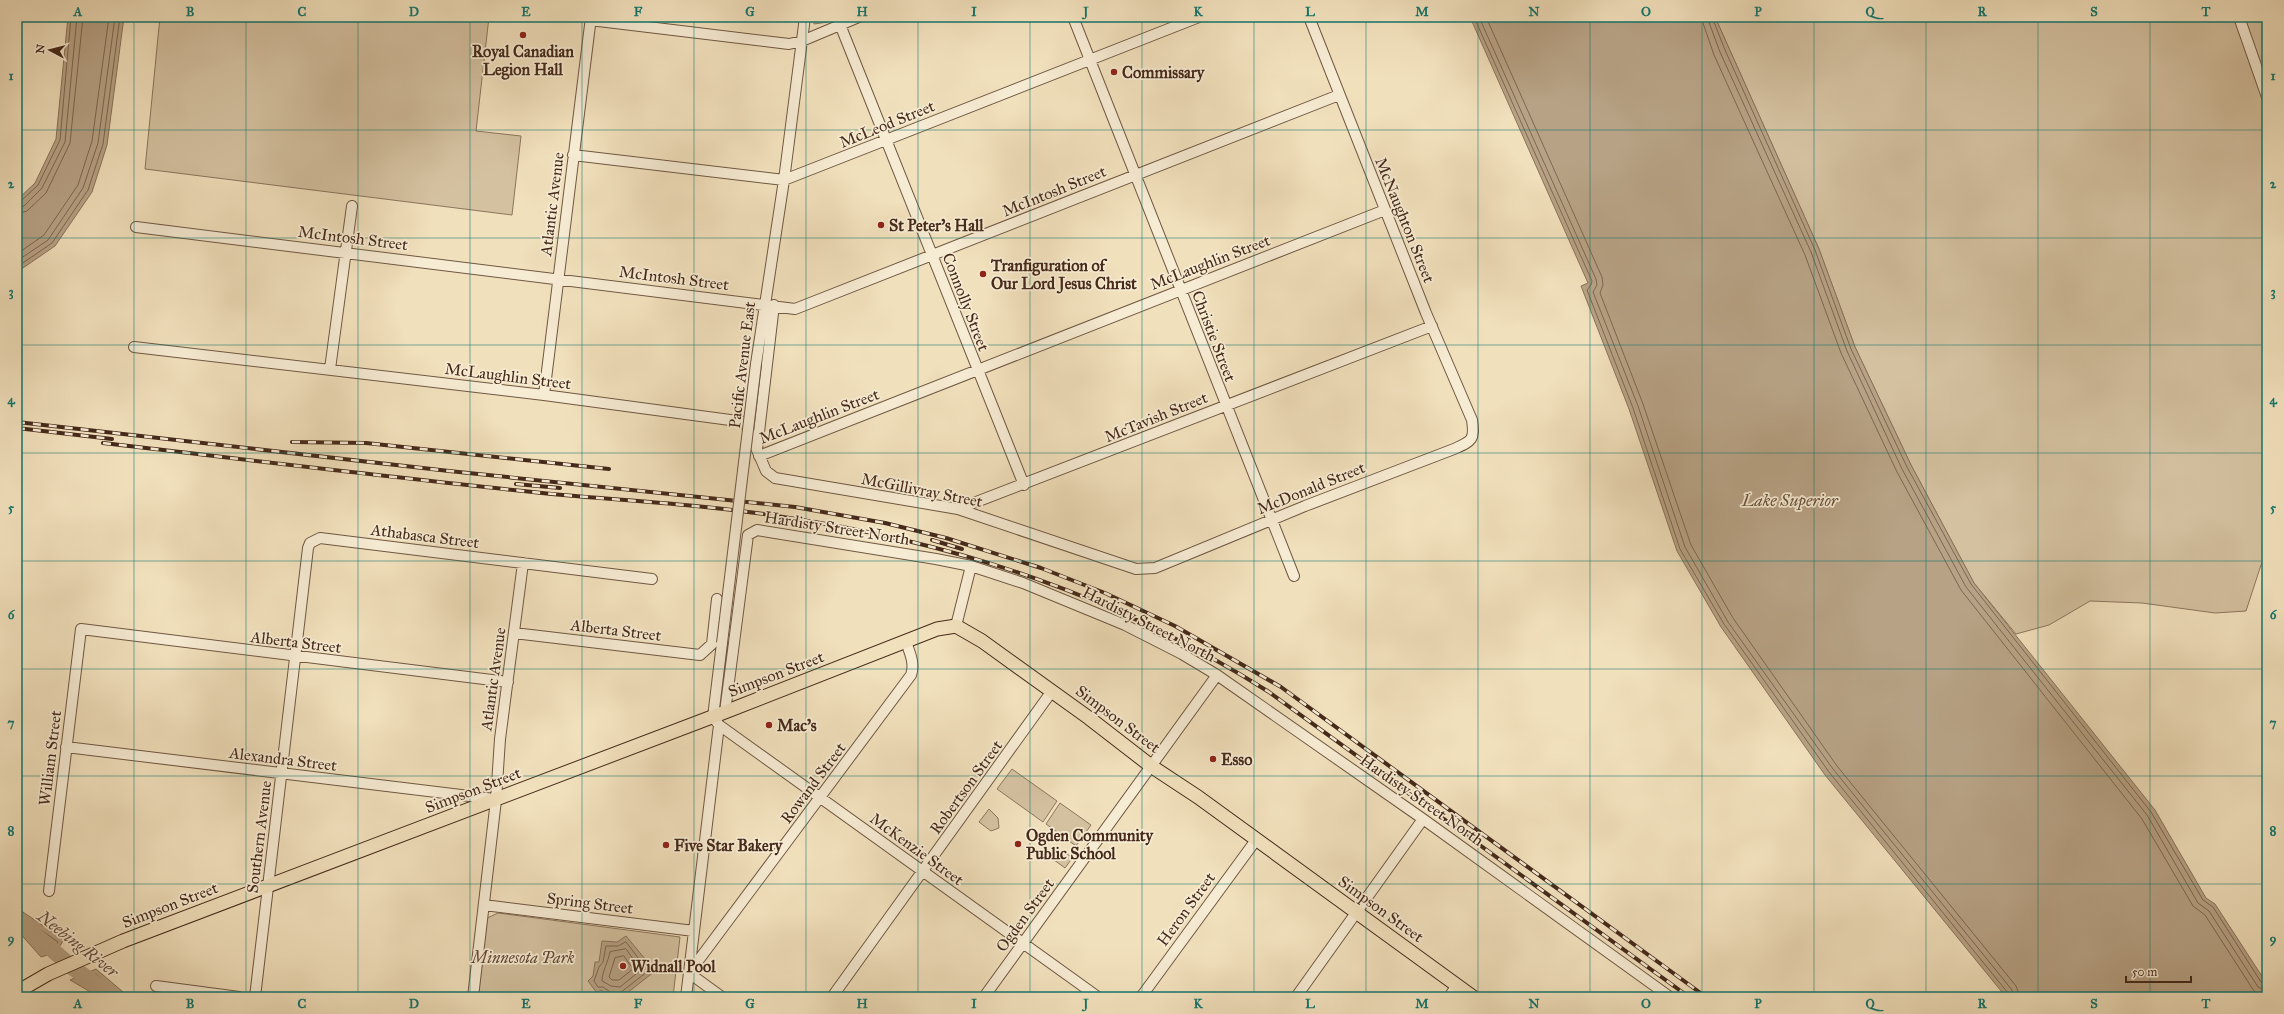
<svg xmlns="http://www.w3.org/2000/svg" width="2284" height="1014" font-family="'IM FELL Great Primer',serif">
  <rect width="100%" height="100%" fill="#f1e0bc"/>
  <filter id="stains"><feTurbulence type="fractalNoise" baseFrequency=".005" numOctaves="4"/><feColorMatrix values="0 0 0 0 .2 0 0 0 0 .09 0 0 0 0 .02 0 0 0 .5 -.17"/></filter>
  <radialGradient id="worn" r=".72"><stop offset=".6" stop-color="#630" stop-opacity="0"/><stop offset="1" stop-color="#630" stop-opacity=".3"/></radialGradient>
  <path fill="#d4c1a0" stroke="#8c755d" d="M160,17H489L476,131L521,136L512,215L145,169Z
    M813,17H832L828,22L814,24Z
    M1715,17H2267V558L2261,565L2246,611L2215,613L2142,603L2090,601L2049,625L2016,634L1974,583L1911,465L1855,347L1819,249Z
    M1012,769L1057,801L1043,822L997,789Z
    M1060,803L1091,825L1076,846L1046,824Z
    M989,809L998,818L999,828L991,831L979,822Z
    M1056,849L1073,857L1065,868L1050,857Z
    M498,913L680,937L673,997H477L485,919Z"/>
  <path fill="#b7a285" stroke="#89725a" d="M68,17H124L107,145L92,192L55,246L17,272V200L35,183L56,139Z
    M1470,17H1715L1819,249L1855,347L1911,465L1974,583L2155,810L2206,898L2215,904L2267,984V997H2006L1825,775L1721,627L1677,551L1629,409L1581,286L1588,283Z
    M17,908L64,940L55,953L41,957L17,930Z
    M626,936L655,971L622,997L614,995L609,997L601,990L597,993L588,981L593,976L595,962H599L602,941L617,942Z
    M96,969L129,997H99L70,980Z"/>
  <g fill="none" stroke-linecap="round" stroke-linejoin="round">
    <path stroke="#7e6650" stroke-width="1" d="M1474,17L1592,281L1591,285L1587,290L1633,408L1680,549L1724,624L1829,772L2008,993L2009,997
      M1479,17L1596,279L1597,285L1593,292L1638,406L1685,547L1728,622L1833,769L2012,990L2014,997
      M1486,17L1602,277L1603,285L1600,293L1643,404L1691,545L1733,618L1837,766L2016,986L2020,997
      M1701,17L1714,55L1805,255L1841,353L1897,472L1961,590L2142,819L2193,906L2205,915L2254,991L2260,996L2267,997
      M1707,17L1720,52L1811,252L1847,351L1902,469L1966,587L2147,815L2198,903L2209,911L2258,987L2267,991
      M1712,17L1725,50L1815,250L1851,349L1907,467L1971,584L2151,812L2203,900L2213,907L2261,982L2267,986
      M17,203L21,201L38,185L60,140L71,17
      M17,208L24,206L42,188L65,142L77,17
      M17,214L27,211L46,193L70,143L83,17
      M17,254L44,235L78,185L92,141L109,17
      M17,261L48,240L83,188L98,143L115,17
      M17,267L52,243L88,190L103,144L120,17
      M17,913L58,942L53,949L43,952L25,932L17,927
      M35,933L50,941V945L44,946Z
      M626,942L648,971L620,993L610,992L603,987H598L594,981L599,967L603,962L606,946H618Z
      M626,949L641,970L620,987L611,986L602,981C602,972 608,962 610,952Z
      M624,956L633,969L619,980H612L609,977L615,958Z
      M101,997L100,992L83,982L82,979L96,974L123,997"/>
    <path stroke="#b7a285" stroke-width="16" d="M17,919L73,968L115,997"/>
    <g stroke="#705742" stroke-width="12">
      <path id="minor" d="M837,17L1024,485
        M1073,17L1294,576
        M2239,17L2267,97
        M590,20L789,44L802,41L859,17
        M573,155L784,180L1199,17
        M136,227L795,309L1339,95
        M134,347L544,395L745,422L766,471L775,478L958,509L1136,569L1155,568L1305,506L1454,449C1472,441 1475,440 1472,420L1426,313L1309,17
        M756,364L784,180L805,17
        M330,369L352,206
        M544,395L591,17
        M757,449L774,305
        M759,456L1385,210
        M958,509L1432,326
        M956,626L971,566
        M514,633L700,655L712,644L717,599
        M725,712L748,535L757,530L936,559L971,566L1023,583L1125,625L1182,654L1217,675L1423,819L1670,997
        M719,725L1098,997
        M66,747L494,799
        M49,891L81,629L508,682
        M484,905L694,931
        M689,973L911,675C915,664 910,653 906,642
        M689,973L722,997
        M156,986L239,997
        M255,997L308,548L310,543L320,538L652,579
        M473,997L496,800L500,739L523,563
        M686,997L719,725L713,717L722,643
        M832,997L1052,691
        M984,997L1217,675
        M1141,997L1256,840
        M1296,997L1423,819
        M1449,997L1457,985"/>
    </g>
    <g stroke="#45291a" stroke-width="15">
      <path id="major" d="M17,992L48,974L123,941L725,712L937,629L956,626L982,641L1089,718L1151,766L1198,797L1473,997"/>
    </g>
    <use href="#minor" stroke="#f6ebd3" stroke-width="10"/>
    <use href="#major" stroke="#f1e0bc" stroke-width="13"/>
    <g stroke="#45291a" stroke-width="4">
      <path id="rail" d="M2266,17L2267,19
        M17,422L449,471L795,507L885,523L946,538L1041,568L1105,593L1175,626L1281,687L1706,997
        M17,428L112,439
        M292,442L366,443L609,469
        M103,443C249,460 396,478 542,493C623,501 703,504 783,517C959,543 1119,597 1269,692L1689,997
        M516,484L560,488
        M932,540L962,549"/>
    </g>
    <use href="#rail" stroke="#f6ebd3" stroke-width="2.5" stroke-dasharray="8" stroke-linecap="butt"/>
    <g stroke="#705742" stroke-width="12" stroke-linecap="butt">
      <path id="minor-bridge" d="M722,643L756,364"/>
    </g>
    <use href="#minor-bridge" stroke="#f6ebd3" stroke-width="10"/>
  </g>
  <path fill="none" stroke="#0f766e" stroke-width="1" stroke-opacity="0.55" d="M134,17V997M246,17V997M358,17V997M470,17V997M582,17V997M694,17V997M806,17V997M918,17V997M1030,17V997M1142,17V997M1254,17V997M1366,17V997M1478,17V997M1590,17V997M1702,17V997M1814,17V997M1926,17V997M2038,17V997M2150,17V997M17,130H2267M17,238H2267M17,345H2267M17,453H2267M17,561H2267M17,669H2267M17,776H2267M17,884H2267"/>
  <g fill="#8f2418" stroke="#f6ebd3" stroke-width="1.5">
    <circle cx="523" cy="35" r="4"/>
    <circle cx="1114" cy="72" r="4"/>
    <circle cx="881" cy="225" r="4"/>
    <circle cx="983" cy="274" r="4"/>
    <circle cx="769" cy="725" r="4"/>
    <circle cx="1213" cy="759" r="4"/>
    <circle cx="1018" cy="844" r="4"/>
    <circle cx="666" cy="845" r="4"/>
    <circle cx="623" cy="966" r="4"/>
  </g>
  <g text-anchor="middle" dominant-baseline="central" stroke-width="3.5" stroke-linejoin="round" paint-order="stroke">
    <g font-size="16" font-weight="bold" fill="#45291a" stroke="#f6ebd3" text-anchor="start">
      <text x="523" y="51" text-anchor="middle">Royal Canadian<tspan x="523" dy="18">Legion Hall</tspan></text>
      <text x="1122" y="72">Commissary</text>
      <text x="889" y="225">St Peter's Hall</text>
      <text x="991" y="265">Tranfiguration of<tspan x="991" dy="18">Our Lord Jesus Christ</tspan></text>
      <text x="777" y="725">Mac's</text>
      <text x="1221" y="759">Esso</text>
      <text x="1026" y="835">Ogden Community<tspan x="1026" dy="18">Public School</tspan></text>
      <text x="674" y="845">Five Star Bakery</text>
      <text x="631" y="966">Widnall Pool</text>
    </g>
    <g font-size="16" fill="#45291a" stroke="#f6ebd3">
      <text transform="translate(887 124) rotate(-22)">McLeod Street</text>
      <text transform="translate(1054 191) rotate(-22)">McIntosh Street</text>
      <text transform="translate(552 204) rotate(-83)">Atlantic Avenue</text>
      <text transform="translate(1405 220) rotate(68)">McNaughton Street</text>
      <text transform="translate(353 238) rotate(7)">McIntosh Street</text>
      <text transform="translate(1210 262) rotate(-21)">McLaughlin Street</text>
      <text transform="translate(674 278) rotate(7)">McIntosh Street</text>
      <text transform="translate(966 302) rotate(69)">Connolly Street</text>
      <text transform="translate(1214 336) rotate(69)">Christie Street</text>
      <text transform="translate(742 365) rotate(-83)">Pacific Avenue East</text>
      <text transform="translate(508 376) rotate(7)">McLaughlin Street</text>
      <text transform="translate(819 416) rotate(-21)">McLaughlin Street</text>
      <text transform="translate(1156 417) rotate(-22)">McTavish Street</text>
      <text transform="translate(1311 488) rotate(-22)">McDonald Street</text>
      <text transform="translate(922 490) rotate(11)">McGillivray Street</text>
      <text transform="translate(837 528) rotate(9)">Hardisty Street North</text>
      <text transform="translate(425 536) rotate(7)">Athabasca Street</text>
      <text transform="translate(1149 624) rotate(27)">Hardisty Street North</text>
      <text transform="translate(616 630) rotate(7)">Alberta Street</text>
      <text transform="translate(296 642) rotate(7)">Alberta Street</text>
      <text transform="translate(776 674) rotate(-21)">Simpson Street</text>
      <text transform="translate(493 679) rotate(-82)">Atlantic Avenue</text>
      <text transform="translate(1118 719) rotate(37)">Simpson Street</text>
      <text transform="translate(50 758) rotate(-83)">William Street</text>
      <text transform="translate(283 759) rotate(7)">Alexandra Street</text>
      <text transform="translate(813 783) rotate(-53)">Rowand Street</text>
      <text transform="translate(966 787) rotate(-54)">Robertson Street</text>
      <text transform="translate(473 790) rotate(-21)">Simpson Street</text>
      <text transform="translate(1422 800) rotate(35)">Hardisty Street North</text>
      <text transform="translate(259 837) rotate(-83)">Southern Avenue</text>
      <text transform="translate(917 849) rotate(36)">McKenzie Street</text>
      <text transform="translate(590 903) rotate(7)">Spring Street</text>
      <text transform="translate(170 905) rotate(-21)">Simpson Street</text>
      <text transform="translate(1186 909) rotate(-54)">Heron Street</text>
      <text transform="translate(1381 909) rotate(36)">Simpson Street</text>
      <text transform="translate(1025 915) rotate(-54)">Ogden Street</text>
    </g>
    <g font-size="16" font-style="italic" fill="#624735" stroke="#f6ebd3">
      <text x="523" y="957">Minnesota Park</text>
    </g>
    <g font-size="17" font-style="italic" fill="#674d3a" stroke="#f6ebd3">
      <text x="1790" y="500">Lake Superior</text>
      <text transform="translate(78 944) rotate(38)">Neebing River</text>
    </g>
  </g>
  <rect width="2284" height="1014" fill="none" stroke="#f1e0bc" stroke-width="44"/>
  <g transform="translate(50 50) rotate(277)" stroke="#f6ebd3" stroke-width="3" paint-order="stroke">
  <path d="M0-3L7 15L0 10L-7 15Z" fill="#45291a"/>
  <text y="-6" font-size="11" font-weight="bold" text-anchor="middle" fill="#45291a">N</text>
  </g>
  <path d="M2126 976v6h65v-6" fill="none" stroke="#45291a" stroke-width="2"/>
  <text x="2132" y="976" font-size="12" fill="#45291a" stroke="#f6ebd3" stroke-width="3" paint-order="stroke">50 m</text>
  <rect x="22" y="22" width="2240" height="970" fill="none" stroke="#0f766e" stroke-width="1.5"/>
  <g font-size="13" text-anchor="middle" font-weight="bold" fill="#0f766e">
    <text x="78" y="16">A</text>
    <text x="190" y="16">B</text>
    <text x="302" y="16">C</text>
    <text x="414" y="16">D</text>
    <text x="526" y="16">E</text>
    <text x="638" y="16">F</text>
    <text x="750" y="16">G</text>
    <text x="862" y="16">H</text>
    <text x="974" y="16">I</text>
    <text x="1086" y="16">J</text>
    <text x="1198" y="16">K</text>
    <text x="1310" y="16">L</text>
    <text x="1422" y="16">M</text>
    <text x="1534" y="16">N</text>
    <text x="1646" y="16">O</text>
    <text x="1758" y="16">P</text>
    <text x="1870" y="16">Q</text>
    <text x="1982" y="16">R</text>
    <text x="2094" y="16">S</text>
    <text x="2206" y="16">T</text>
    <text x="11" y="80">1</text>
    <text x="2273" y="80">1</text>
    <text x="11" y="188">2</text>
    <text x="2273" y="188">2</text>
    <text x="11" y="296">3</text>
    <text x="2273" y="296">3</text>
    <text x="11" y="404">4</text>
    <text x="2273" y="404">4</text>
    <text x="11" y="512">5</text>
    <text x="2273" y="512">5</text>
    <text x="11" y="619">6</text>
    <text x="2273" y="619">6</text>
    <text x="11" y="727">7</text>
    <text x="2273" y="727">7</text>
    <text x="11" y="835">8</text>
    <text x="2273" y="835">8</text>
    <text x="11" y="943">9</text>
    <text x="2273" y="943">9</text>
    <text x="78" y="1008">A</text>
    <text x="190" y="1008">B</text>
    <text x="302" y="1008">C</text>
    <text x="414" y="1008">D</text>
    <text x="526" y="1008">E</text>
    <text x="638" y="1008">F</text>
    <text x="750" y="1008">G</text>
    <text x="862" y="1008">H</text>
    <text x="974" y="1008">I</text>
    <text x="1086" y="1008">J</text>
    <text x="1198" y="1008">K</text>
    <text x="1310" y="1008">L</text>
    <text x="1422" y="1008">M</text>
    <text x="1534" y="1008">N</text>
    <text x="1646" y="1008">O</text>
    <text x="1758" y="1008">P</text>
    <text x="1870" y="1008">Q</text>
    <text x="1982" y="1008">R</text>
    <text x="2094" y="1008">S</text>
    <text x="2206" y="1008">T</text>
  </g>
  <rect width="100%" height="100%" filter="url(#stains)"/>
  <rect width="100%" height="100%" fill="url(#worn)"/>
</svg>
